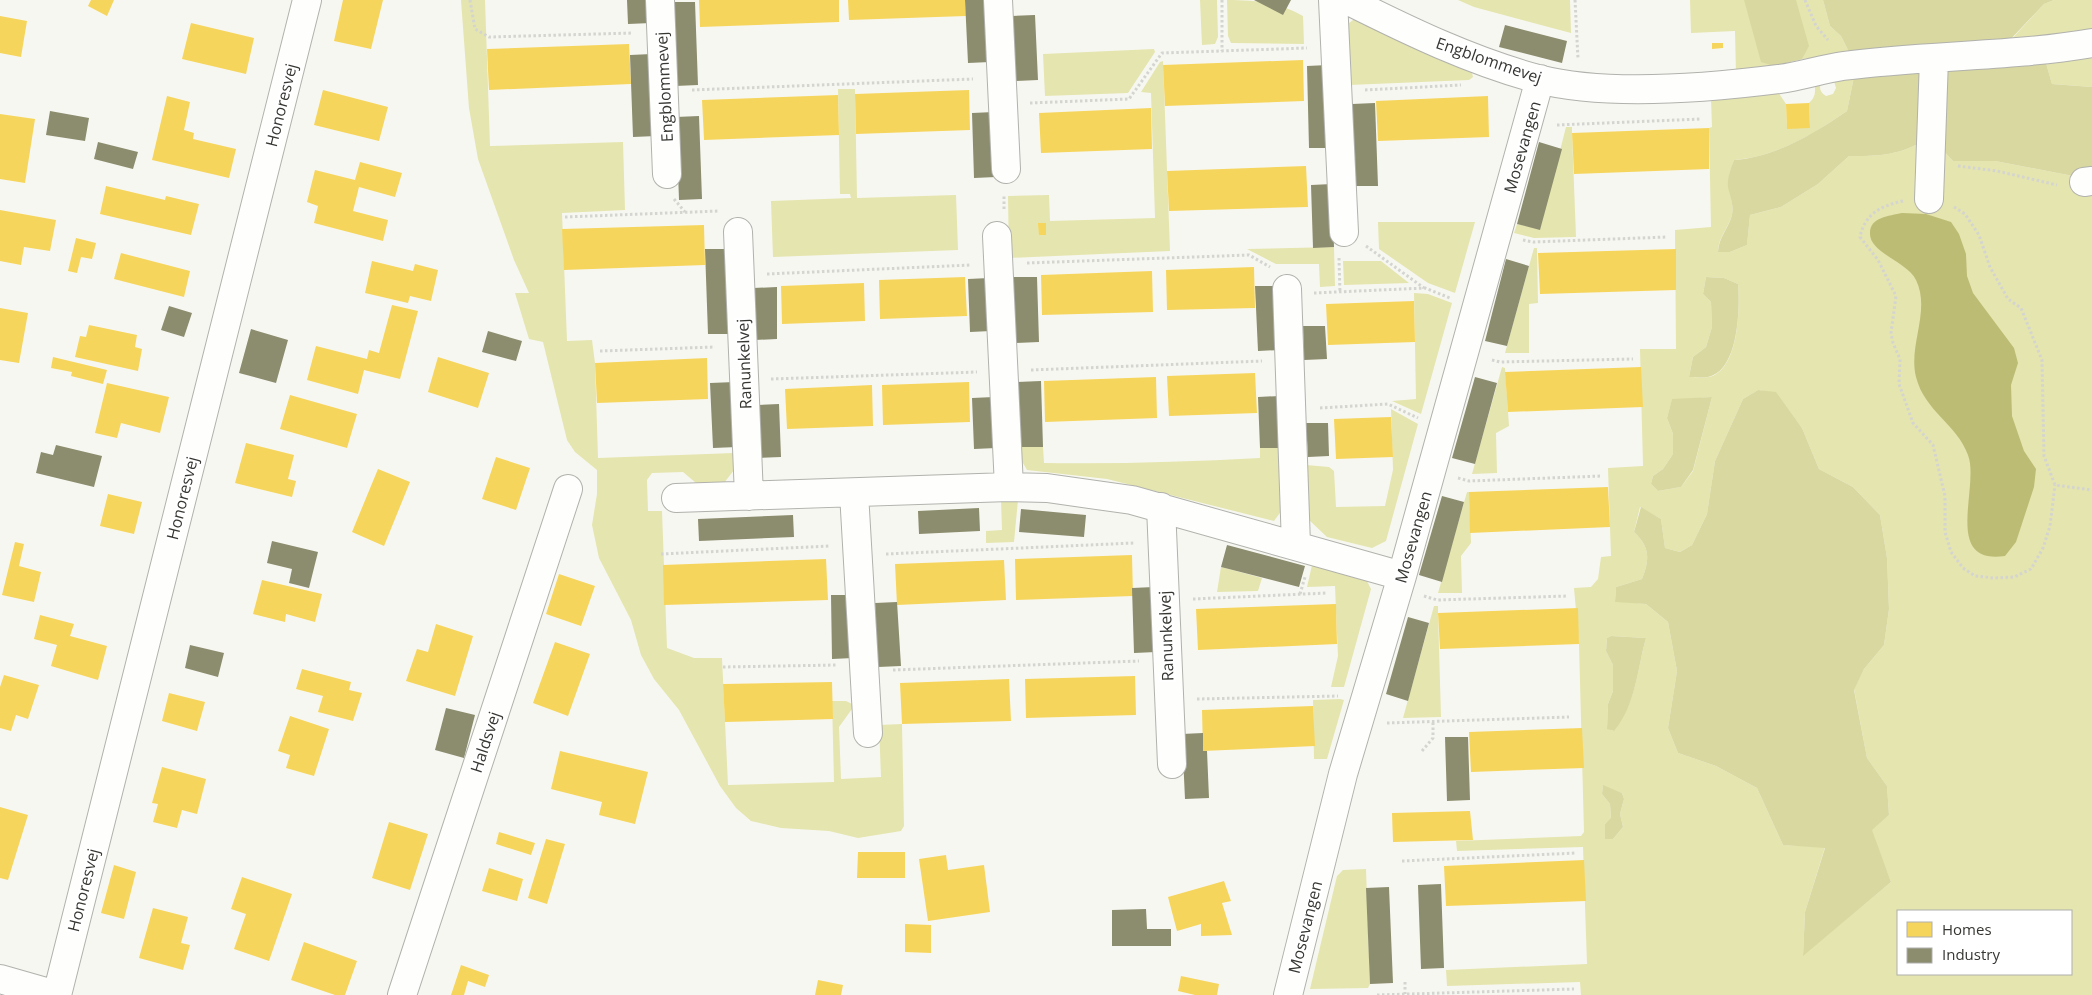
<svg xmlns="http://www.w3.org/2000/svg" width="2092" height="995" font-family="'Open Sans',sans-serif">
  <rect width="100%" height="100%" fill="#f7f7f1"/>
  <path fill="#e5e5af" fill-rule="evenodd" d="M461,0H485L490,146L623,142L625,210L562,213L567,341L592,340L595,363L598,458L734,453V470L724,483H696L683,472L652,473L647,480L648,511H662L667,648L694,658H722L728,785L834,782L832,701H846L852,704V709L839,727L841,779L881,777L879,725L902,724L904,826L901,831L858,838L829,831L781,828L751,821L736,808L720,786L679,710L654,679L641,655L631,620L599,558L592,525L597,494V470L575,452L567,440L543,342L529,339L515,293H529L514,260L478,159L469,108Z
    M1200,0H1217L1218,37L1215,44L1202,45Z
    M1227,0C1255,0 1279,2 1303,16L1304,44L1231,43L1228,36Z
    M1458,0H1570L1571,33L1474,7Z
    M1690,0H1823L1830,26L1841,36L1850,54L1802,59L1736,74L1735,31L1691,33Z
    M2054,0H2092V35L2008,43L2044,4Z
    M1359,19L1471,69L1473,77L1469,80L1349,85L1348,24L1353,20Z
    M1154,49L1155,52L1128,93L1045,96L1043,54Z
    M2092,52V87L2052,84L2044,56Z
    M1163,61L1170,251L1009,258L1008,196L1049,195L1050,221L1155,218L1151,93L1141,92L1160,62Z
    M1855,72L1847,111C1813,134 1777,157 1734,160C1731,169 1727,178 1729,188C1730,197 1734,204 1732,215C1728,229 1718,237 1718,252H1730L1747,245L1750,215L1781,207L1818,184L1849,156C1878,156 1897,156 1923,141L1921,180L1939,182L1940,147L1953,161H1995L2073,176L2081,189H2092V995H1581L1580,982L1447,986L1446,970L1587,964L1583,847L1457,851L1456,841L1581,836L1584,832L1579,644L1574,588L1591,587L1598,579L1601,557L1611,556L1608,468L1643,466L1640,349H1676L1675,230L1711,227L1709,128L1712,127L1711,99L1758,91L1778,92L1786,104L1787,128H1810L1809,103C1818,95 1814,88 1815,78ZM1827,79L1834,81L1836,88L1833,94L1826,96C1820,92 1819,89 1821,81ZM1706,277L1724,278L1738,284C1740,308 1739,370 1709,377C1703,378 1695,377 1689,377L1693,357L1706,347L1712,327L1711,302L1703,294ZM1758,390L1776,393L1802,428L1819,469L1853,487L1880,515L1887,558L1889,609L1884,645L1864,669L1854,689L1867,758L1887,786L1889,815L1871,830L1891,882L1803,955L1805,912L1825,847L1783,845L1757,788L1716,766L1678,753L1668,728L1677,671L1668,622L1646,604L1615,601L1616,587L1642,579C1650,559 1650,547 1634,532L1640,507L1661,519L1665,548L1680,552L1692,545L1707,514L1715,461L1743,399ZM1712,397L1693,471L1681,487L1658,491L1651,484L1653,476L1663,469L1673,454V434L1667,418L1672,400ZM1611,636L1646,638C1637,670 1636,705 1613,731L1607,728L1608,704L1613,691V665L1606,651L1607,638ZM1603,786L1622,793L1624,799L1620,814L1623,827L1613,839H1605V824L1611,819L1610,804L1602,794ZM1898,911H2071V974H1898Z
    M838,89H855L857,198L956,195L958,250L773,257L771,201L851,198L850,194H840Z
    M1566,127H1572V133L1576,237L1534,238L1514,233L1517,224L1540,229Z
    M1378,222H1475L1455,293L1428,283L1379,249Z
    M1334,247L1335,286L1320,287L1319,264H1276L1247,249Z
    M1534,248H1537L1538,303L1529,304V353H1505Z
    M1343,261H1381L1409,283L1344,285Z
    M1414,293L1428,294L1452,303L1421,414L1392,401L1416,399Z
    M1502,367L1505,368L1509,426L1496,433L1497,473L1472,474Z
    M1391,409L1418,424L1386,541L1372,548L1327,537L1308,519L1306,465L1329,467L1334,471L1336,507L1385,506L1393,470Z
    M1020,447H1043L1044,463C1116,464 1188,462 1260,458V448H1282V510L1274,521L1107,479L1027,470L1020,458Z
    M1467,492H1469L1471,543L1461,556L1462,593H1438Z
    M1001,500H1018L1014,542L986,543V531L1002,530Z
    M1313,561L1365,577L1371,589L1344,687H1331L1338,656L1335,586L1307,587Z
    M1221,567L1262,578L1258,591L1217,592Z
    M1434,606H1438V613L1441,717L1403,718Z
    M1340,699L1344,700L1327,759H1314L1313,700Z
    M1366,869L1370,984L1368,988L1310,989L1337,876L1343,870Z"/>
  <path fill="#d8d8a0" d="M1744,0H1796L1809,46L1802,59L1774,66L1761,62Z
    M1823,0H2054L2044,4L2007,43L1850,54L1841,36L1830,26Z
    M2044,56L2052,84L2092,87V174L2073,176L1995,161H1953L1940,147L1941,79L1953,65Z
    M1914,68L1925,80L1923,141C1897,156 1878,156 1849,156L1818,184L1781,207L1750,215L1747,245L1730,252H1718C1719,236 1728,230 1732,215C1734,204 1730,197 1728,187C1727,178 1731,168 1734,160C1776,157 1813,134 1847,111L1855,72Z
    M1706,277L1724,278L1738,284C1740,307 1739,371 1708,377C1703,378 1695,377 1689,377L1693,357L1706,347L1712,327L1711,302L1703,294Z
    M1758,390L1776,392L1802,428L1819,469L1853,487L1880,515L1887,558L1889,609L1884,645L1864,669L1854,690L1867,758L1887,786L1889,815L1872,830L1891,882L1803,956L1805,912L1825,848L1783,845L1757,788L1716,766L1678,753L1668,728L1677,671L1668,622L1646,604L1615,602L1616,587L1642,579C1650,559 1650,547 1634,532L1641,507L1661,519L1665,548L1680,552L1692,545L1707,514L1715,461L1743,399Z
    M1712,397L1693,470L1681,487L1658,491L1651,484L1653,476L1663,469L1673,454V434L1667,418L1672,399Z
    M1611,636L1646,638C1637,670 1636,705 1614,731L1607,729L1608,704L1613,691V665L1606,651L1607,638Z
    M1603,785L1622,793L1624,799L1620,814L1623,827L1613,839H1605V824L1611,818L1610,804L1602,794Z"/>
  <path fill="#bdbc75" d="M1902,213L1926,214L1951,222L1959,234L1966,254L1967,276L1973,293L2014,348L2018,363L2011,385L2012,416L2024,451L2036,469L2034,487L2016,542L2005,556C1942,565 1980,487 1968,455C1957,424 1925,412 1916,377C1908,345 1931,311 1916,280C1908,262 1869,253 1870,233C1870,217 1889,216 1902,213Z"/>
  <path fill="#f6d55c" d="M91,0H114L107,16L88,6Z
    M343,0H383L371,49L334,41Z
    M699,0H839V22L700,27Z
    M848,0H965L966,16L849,20Z
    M0,16L27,21L21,57L0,53Z
    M191,23L254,38L246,74L182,59Z
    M1712,43H1723V48L1712,49Z
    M629,44L631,84L489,90L487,49Z
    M1303,60L1304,101L1165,106L1163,65Z
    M323,90L388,107L379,141L314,125Z
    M969,90L970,130L856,134L855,94Z
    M838,95L839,135L704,140L702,100Z
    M167,96L190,102L184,130L194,133L193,139L236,149L229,178L152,160Z
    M1488,96L1489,137L1378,141L1376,101Z
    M1809,103L1810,128L1787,129L1786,104Z
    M1151,108L1152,149L1041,153L1039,113Z
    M0,114L35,119L25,183L0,179Z
    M1709,128V169L1574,174L1572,133Z
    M360,162L402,173L395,197L359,187L353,211L388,220L383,241L314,223L318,206L307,202L315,170L355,180Z
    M1306,166L1308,207L1169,211L1167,171Z
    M106,186L165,200L166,196L199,204L191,235L100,214Z
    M0,210L56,220L50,251L24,247L21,265L0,261Z
    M1038,223H1046V235H1039Z
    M704,225L705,265L564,270L562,229Z
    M76,238L96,243L92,259L81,257L77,273L68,271Z
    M1676,249V290L1540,294L1538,253Z
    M121,253L190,271L184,297L114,279Z
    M372,261L413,271L415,264L438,270L431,301L410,296L408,303L365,293Z
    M1254,267L1255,308L1167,310L1166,270Z
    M1152,271L1153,312L1042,315L1041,275Z
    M965,277L967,316L880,319L879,280Z
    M864,283L865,321L782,324L781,286Z
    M1414,301L1415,342L1328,345L1326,304Z
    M392,305L418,311L400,379L364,370L358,394L307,380L316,346L367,359L369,350L379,353Z
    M0,308L28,313L19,363L0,360Z
    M89,325L137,335L135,347L142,349L138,371L75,357L80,336L86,337Z
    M53,357L107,370L103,384L71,376L72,372L51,368Z
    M438,357L489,373L478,408L428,392Z
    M707,358L708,399L597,403L595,363Z
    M1641,367L1643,407L1508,412L1505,372Z
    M1255,373L1257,413L1169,416L1167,376Z
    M1156,377L1157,418L1045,422L1044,381Z
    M969,382L970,422L883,425L882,385Z
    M107,383L169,397L160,433L121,423L117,438L95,433Z
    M872,385L873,426L787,429L785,389Z
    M290,395L357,414L347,448L280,429Z
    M1391,417L1393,457L1336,459L1334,419Z
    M246,443L294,455L288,479L296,481L292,497L235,483Z
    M496,457L530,468L516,510L482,499Z
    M378,469L410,482L384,546L352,532Z
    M1608,487L1610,527L1470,533L1469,492Z
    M108,494L142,502L134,534L100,526Z
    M15,542L24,544L19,566L41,572L34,602L2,595Z
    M1132,555L1133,596L1016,600L1015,559Z
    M826,559L828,600L664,605L663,565Z
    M1004,560L1006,600L897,605L895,564Z
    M559,574L595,586L581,626L546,614Z
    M262,580L322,594L315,622L286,614L285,622L253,614Z
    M1336,604L1337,644L1198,650L1196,609Z
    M1578,608L1579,644L1440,649L1438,613Z
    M40,615L74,624L70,636L107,646L98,680L51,666L57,645L34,639Z
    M436,624L473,636L455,696L406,681L417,649L428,652Z
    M555,642L590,654L568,716L533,703Z
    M302,669L351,682L349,690L362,693L353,721L318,712L323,696L296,689Z
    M4,675L39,685L28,719L16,715L11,731L0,728V687Z
    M1135,676L1136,715L1026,718L1025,679Z
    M1009,679L1011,721L902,724L900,683Z
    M832,682L833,719L725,722L723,684Z
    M169,693L205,702L197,731L162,721Z
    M1313,706L1315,746L1203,751L1202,710Z
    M290,716L329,729L314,776L286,768L290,755L278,751Z
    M1582,728L1584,768L1471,772L1469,732Z
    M560,751L648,772L635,824L599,815L602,802L551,789Z
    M162,767L206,779L197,814L182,810L177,828L153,822L158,804L152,803Z
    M0,807L28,815L8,880L0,878Z
    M1470,811L1473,840L1393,842L1392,813Z
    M389,822L428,834L410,890L372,878Z
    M499,832L535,843L531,855L496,844Z
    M546,839L565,844L547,904L528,898Z
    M858,852H905V878H857Z
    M946,855L948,870L984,865L990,912L928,921L919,859Z
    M1584,860L1586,901L1446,906L1444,866Z
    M114,865L136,872L124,919L101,913Z
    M489,868L523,879L517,901L482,891Z
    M242,877L292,894L269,961L234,949L246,914L231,909Z
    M1224,881L1231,901L1222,903L1232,935L1201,936V924L1177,931L1168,897Z
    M153,908L188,917L181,943L190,945L183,970L139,958Z
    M905,924L931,925V953L905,952Z
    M304,942L357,961L345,995H335L291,980Z
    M461,965L489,975L485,987L468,981L464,995H451Z
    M1181,976L1219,984L1217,995H1195L1178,991Z
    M818,980L843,985L841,995H815Z"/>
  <path fill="#8c8c6e" d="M627,0H650L651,23L628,24Z
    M965,0H987L990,62L968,63Z
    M1254,0H1291L1283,15Z
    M672,2H695L698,85L675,86Z
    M1035,15L1038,80L1014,81L1011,16Z
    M1505,25L1567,41L1562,63L1499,47Z
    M652,54L656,136L633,137L630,55Z
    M1328,65L1331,148H1309L1307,66Z
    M1375,103L1378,186H1355L1352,104Z
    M50,111L89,118L85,141L46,135Z
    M994,112L996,177L974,178L972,113Z
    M699,116L702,199L679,200L676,117Z
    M98,142L138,152L133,169L94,159Z
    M1539,142L1562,149L1540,230L1517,224Z
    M1332,184L1334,247L1313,248L1311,185Z
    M705,249H728L731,334H708Z
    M1506,259L1529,266L1507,346L1485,341Z
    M1013,277H1037L1039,342L1016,343Z
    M989,278L991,331L970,332L968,279Z
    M1255,286H1278L1280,350L1258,351Z
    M777,287V339L755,340L753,288Z
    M169,306L192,313L184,337L161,330Z
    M1303,326H1325L1327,359L1304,360Z
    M251,329L288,340L276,383L239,373Z
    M488,331L522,341L516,361L482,352Z
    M1475,377L1497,383L1475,464L1452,458Z
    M1041,381L1043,447H1020L1017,382Z
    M735,382L737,447L713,448L710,383Z
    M1280,396L1282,448H1260L1258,397Z
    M994,397L996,448L974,449L972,398Z
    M779,404L781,457L758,458L757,405Z
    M1306,423H1328L1329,456L1308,457Z
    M56,445L102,456L94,487L36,473L41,452L53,455Z
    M1442,496L1464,502L1442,582L1419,575Z
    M979,508L980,531L919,534L918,511Z
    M1021,509L1086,515L1084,537L1019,532Z
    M793,515L794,537L699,541L698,519Z
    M272,541L318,552L309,588L289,583L292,569L267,563Z
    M1227,545L1305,566L1299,587L1221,567Z
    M1154,587L1156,652L1134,653L1132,588Z
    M831,595H851L853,658L832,659Z
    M897,602L901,666L878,667L875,603Z
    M1408,617L1429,623L1408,701L1386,694Z
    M190,645L224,653L218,677L185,668Z
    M446,708L475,715L464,758L435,750Z
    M1203,733V751H1207L1209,798L1185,799L1182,734Z
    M1445,737H1468L1470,800L1447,801Z
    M1441,884L1444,968L1421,969L1418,885Z
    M1389,887L1393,983L1370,984L1366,888Z
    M1146,909L1147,929H1171V946H1112V910Z"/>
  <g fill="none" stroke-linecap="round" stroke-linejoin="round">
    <g stroke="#b1b1ad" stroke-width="30">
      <path id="minor" d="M660,0L667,174
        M998,0L1006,169
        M1333,0L1344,232
        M1347,0C1409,31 1471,61 1538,79C1607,97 1708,88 1779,79C1801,76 1822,69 1843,66C1926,55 2010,57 2092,43
        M2084,182L2092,181
        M1929,199L1934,59
        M738,232L749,496
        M997,236L1009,487
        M1287,289L1296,545
        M854,493L868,733
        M676,498L1009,487L1047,488L1132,500L1402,576
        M1161,507L1172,764
        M0,979L56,995
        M57,995L307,0
        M402,995L568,489
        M1288,995L1343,774L1402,576L1540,79"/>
    </g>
    <path stroke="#d4d4d1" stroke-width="3" stroke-dasharray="2.5 2.5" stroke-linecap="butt" d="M470,0L475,29L489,37L633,33
      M1222,0V51
      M1575,0L1578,59
      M1805,0L1816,26L1828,40
      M692,90L973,79
      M1365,90L1461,85
      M1030,103L1129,99L1162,53L1307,48
      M1557,125L1701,119
      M1958,166L1997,171L2057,185
      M674,199L685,212
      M1903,201C1880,206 1865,214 1860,237L1878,260L1896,296L1891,333L1893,343L1900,359L1899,384L1913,423L1933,445L1945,496V532L1951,552L1963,568L1975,576L1994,578L2014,577L2031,569L2043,548L2050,526L2055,485
      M1954,207L1965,214L1979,235L1990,267L2008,299L2021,308L2042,360L2044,456L2055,485L2092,490
      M1004,209V195
      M565,217L719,211
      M1523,240L1533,242L1667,237
      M1366,246L1424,288
      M1339,258L1340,293
      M1027,263L1249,255L1270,267
      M767,274L971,265
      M1314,293L1425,288L1450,298
      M600,351L715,347
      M1492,360L1500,362L1633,359
      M1031,370L1262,361
      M771,379L977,372
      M1320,408L1388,404L1418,418
      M1458,478L1469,481L1602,476
      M661,554L830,546
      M886,554L1134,543
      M1300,594L1305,577
      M1424,596L1437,600L1568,596
      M1193,599L1327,593
      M723,667L837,665
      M893,670L1139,661
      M1197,699L1338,696
      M1387,723L1569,717
      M1422,751L1433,738V722
      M1402,861L1576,853
      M1405,982V994
      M1377,995L1574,989"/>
    <use href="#minor" stroke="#fefefd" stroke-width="28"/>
  </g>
  <g text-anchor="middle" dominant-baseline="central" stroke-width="5" stroke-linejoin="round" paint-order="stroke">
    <g font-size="16" fill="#363632" stroke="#fff">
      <text transform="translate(1489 60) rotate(19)">Engblommevej</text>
      <text transform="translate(664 87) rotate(-93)">Engblommevej</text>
      <text transform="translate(281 105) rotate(-76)">Honoresvej</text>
      <text transform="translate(1522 147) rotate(-74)">Mosevangen</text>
      <text transform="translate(744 364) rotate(-92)">Ranunkelvej</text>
      <text transform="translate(182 498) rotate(-76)">Honoresvej</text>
      <text transform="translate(1413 537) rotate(-74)">Mosevangen</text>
      <text transform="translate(1166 636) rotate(-92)">Ranunkelvej</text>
      <text transform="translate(485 742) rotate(-72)">Haldsvej</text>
      <text transform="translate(83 890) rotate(-76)">Honoresvej</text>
      <text transform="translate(1305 927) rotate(-76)">Mosevangen</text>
    </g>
  </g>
  <rect x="1897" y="910" width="175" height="65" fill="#ffffff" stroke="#afafad"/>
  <rect x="1907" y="922" width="25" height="15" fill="#f6d55c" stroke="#afafad"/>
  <text x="1942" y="935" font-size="15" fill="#363632">Homes</text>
  <rect x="1907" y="948" width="25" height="15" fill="#8c8c6e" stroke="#afafad"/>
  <text x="1942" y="960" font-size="15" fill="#363632">Industry</text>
</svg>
